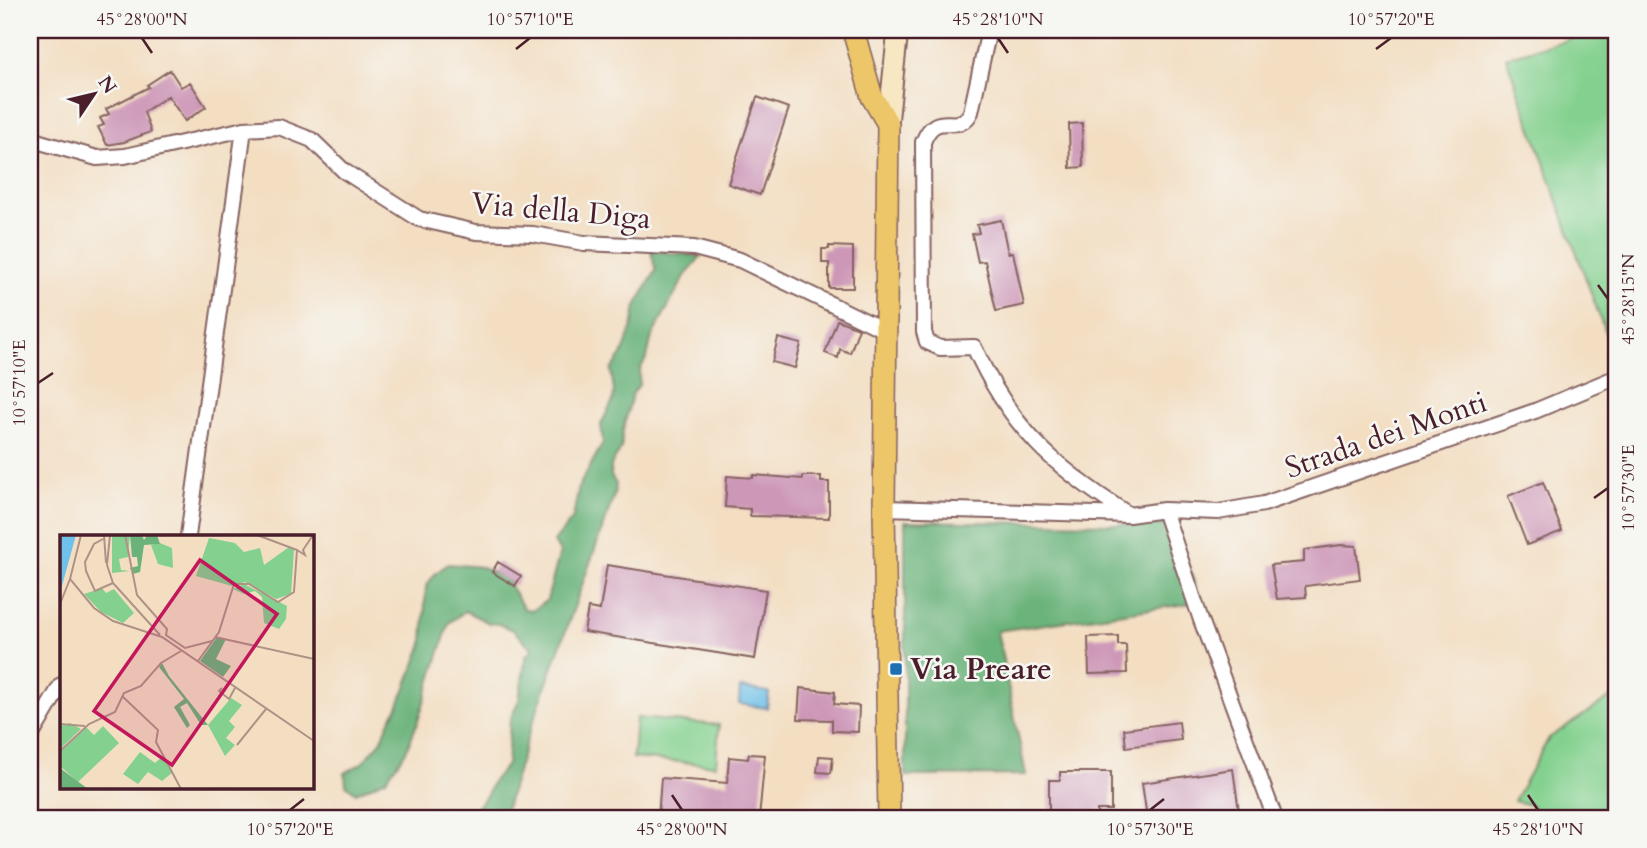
<svg xmlns="http://www.w3.org/2000/svg" width="1647" height="848" font-family="Cardo,serif">
  <rect width="100%" height="100%" fill="#f6f6f2"/>
  <filter id="ink" filterUnits="userSpaceOnUse"><feTurbulence type="fractalNoise" baseFrequency=".0143" numOctaves="2"/><feDisplacementMap in="SourceGraphic" scale="14" xChannelSelector="R" yChannelSelector="G"/><feConvolveMatrix kernelMatrix="1 2 1 2 8 2 1 2 1" color-interpolation-filters="sRGB"/></filter>
  <filter id="wash" filterUnits="userSpaceOnUse"><feTurbulence type="fractalNoise" baseFrequency=".00686" numOctaves="4" result="noise"/><feDisplacementMap in="SourceGraphic" scale="28" xChannelSelector="R" yChannelSelector="G"/><feGaussianBlur stdDeviation="1.57" result="paint"/><feColorMatrix in="noise" values="0 0 0 0 0 0 0 0 0 0 0 0 0 0 0 0 0 1.4 0 .05"/><feComposite in="paint" operator="in"/></filter>
  <g filter="url(#wash)">
    <rect width="100%" height="100%" fill="#f3dec2"/>
    <path fill="#84d18f" stroke="#67785d" stroke-width="2" d="M1602,30H1617V365L1506,57Z
      M1617,693V818H1543L1531,805L1514,801L1549,738Z
      M636,718L719,725L716,765L633,758Z"/>
    <path fill="#6bb37a" stroke="#5a6952" stroke-width="2" d="M651,251L701,256L685,276L652,336L647,357L640,369L639,385L632,394L623,430L621,449L611,465V476L616,484L615,493L528,736L503,818H467L487,795L493,781L507,765L510,720L519,700L526,656L533,649L513,630L499,624L489,623L465,611L449,623L417,724L406,751L386,779L356,793L346,785L345,773L362,763L380,743L391,718L398,707L423,644L426,586L436,573L448,564L482,567L506,579L524,609L533,610L547,600L560,552L554,542L573,518L579,486L603,443L601,424L613,401L614,391L611,370L622,355L632,328L636,306L656,270Z
      M905,521L1174,525L1201,602L997,631L1026,775L905,776Z"/>
    <path fill="#6ec1ea" stroke="#5c708a" stroke-width="2" d="M740,688L769,692L767,708L739,704Z"/>
    <g id="blocks">
      <path fill="#cd98b8" d="M170,70L181,87L190,82L206,107L185,121L168,96L144,112L151,132L124,142L107,145L98,127L104,125L100,118L109,114L106,109L149,87L147,85Z
        M757,97L789,108L760,195L728,184Z
        M1082,123L1083,167L1070,168L1069,124Z
        M1001,220L1008,253L1013,252L1024,305L996,311L985,261L978,262L972,234L979,233L977,225Z
        M829,246L853,247V288H829V263H822V249H829Z
        M837,320L859,328L850,353L840,349L838,358L825,353Z
        M778,338L801,344L795,368L772,362Z
        M753,475L803,479V476H821V482H829V518L750,516V509L725,507L727,476L753,478Z
        M1543,482L1562,531L1527,545L1508,496Z
        M1341,545L1356,546L1360,579L1305,586L1306,597L1277,599L1271,565L1304,562V550Z
        M498,562L521,576L515,586L492,572Z
        M607,565L766,590L755,659L584,632L588,608L600,610Z
        M1118,636V645H1126L1127,673L1089,674L1088,637Z
        M800,688L835,692L834,704L859,706L858,732L832,731V720L798,719Z
        M1179,722L1181,740L1126,747L1124,729Z
        M749,754L765,755L759,818H658L661,778L727,783L729,757L748,759Z
        M819,756L833,757L831,773L817,772Z
        M1233,769L1240,818H1147L1142,783Z
        M1060,772H1111V810H1097V818H1049V780H1060Z"/>
    </g>
  </g>
  <g filter="url(#ink)">
    <use href="#blocks" fill-opacity="0" stroke="#856260" stroke-width="2"/>
    <g fill="none" stroke-linecap="round" stroke-linejoin="round">
      <g stroke="#856260" stroke-width="18">
        <path id="minor" d="M989,30L971,112C958,138 937,106 923,142L924,332L927,342L940,348L974,347C1011,429 1054,467 1128,514
          M30,136L40,142L97,158L125,156L244,129L279,127L312,140L344,171L419,219L476,232L533,234L584,243L694,248L740,260L886,331
          M884,508L1129,515L1164,510L1218,512L1264,504L1535,411L1617,377
          M1164,510L1201,620L1275,818
          M188,536L244,129
          M30,738L61,685"/>
      </g>
      <g stroke="#856260" stroke-width="23">
        <path id="secondary" d="M888,124L898,30"/>
      </g>
      <g stroke="#856260" stroke-width="24">
        <path id="primary" d="M853,30L872,97L888,124L884,508L889,818"/>
      </g>
      <use href="#minor" stroke="#fff" stroke-width="14"/>
      <use href="#secondary" stroke="#f7e8c3" stroke-width="19"/>
      <use href="#primary" stroke="#ecc669" stroke-width="21"/>
    </g>
  </g>
  <path fill="none" stroke="#4a1f2b" stroke-width="2.5" d="M142,38L152,53M998,38L1008,53M516,49L530,38M1376,49L1391,38M1598,285L1608,299M38,383L53,373M1594,498L1608,488M672,795L682,810M1528,795L1538,810M290,810L304,799M1150,810L1164,799"/>
  <rect fill="#1f6fb2" stroke="#f6f6f2" stroke-width="2.5" x="889" y="662" width="14" height="14" rx="3.5"/>
  <g text-anchor="middle" dominant-baseline="central" stroke-width="5" stroke-linejoin="round" paint-order="stroke">
    <g font-size="30" fill="#4a1f2b" stroke="#f6f6f2">
      <text transform="translate(561 211) rotate(5)">Via della Diga</text>
      <text transform="translate(1386 435) rotate(-19)">Strada dei Monti</text>
    </g>
    <g font-size="30" font-weight="bold" fill="#4a1f2b" stroke="#f6f6f2" text-anchor="start">
      <text x="910" y="669">Via Preare</text>
    </g>
  </g>
  <g transform="translate(60 535)">
    <rect width="254" height="254" fill="#f3dec2"/>
    <path d="M70,0L68,22L59,24L61,35L70,36L52,38V1ZM149,3L175,8L184,17L200,13L204,30L229,12L234,15L231,59L216,64L185,47L172,51L136,41ZM100,8L112,13L113,33L98,29L91,10ZM184,49L227,71L226,84L219,94L204,88L202,62L195,56L184,59L173,54ZM42,53L46,58L54,54L74,78L63,88L41,77L24,59ZM171,163L182,170L169,186L175,192L166,203L175,210L165,221L148,190ZM10,188L21,194L0,214V191ZM43,191L59,208L18,247L0,231V217L26,192L34,200ZM80,217L95,228L104,220L113,237L102,246L88,237L78,249L63,239Z" fill="#84d18f"/>
    <path d="M70,0H82L84,5L87,0H97L100,9L84,10L80,37L73,39L70,33L78,31L77,22H72ZM157,102L166,104L156,124L171,131L163,142L140,126ZM102,128L109,141L148,190H141L127,168L120,172L130,190L127,193L114,172L124,164L99,132ZM0,233L28,254H0Z" fill="#6bb37a"/>
    <path d="M0,0H16L0,58Z" fill="#6ec1ea"/>
    <path fill="none" stroke="#af9286" stroke-width="2" d="M21,0L10,44L34,73L53,86L102,102L254,206M44,0L46,28M50,0L47,30L53,48L100,100M65,0L77,60L107,94L106,100L125,113L152,106M43,4L34,9L25,27L26,36L35,56L53,48M237,15L245,20L243,15L253,0M0,69L10,44M155,102L254,124M138,126L159,97L174,49H189L218,67L234,57L237,15L197,0M162,153L159,156L169,164L175,153M62,161L98,195L96,207L121,254M0,189L25,191M177,210L206,174M0,216L29,189L55,177L64,158L81,151L101,128L121,116"/>
    <path fill="#c2185b" fill-opacity="0.15" stroke="#c2185b" stroke-width="3.5" d="M140,25L217,79L112,230L34,176Z"/>
    <rect width="254" height="254" fill="none" stroke="#4a1f2b" stroke-width="3.5"/>
  </g>
  <rect width="1647" height="848" fill="none" stroke="#f6f6f2" stroke-width="77"/>
  <g transform="translate(94 94) rotate(55)" stroke="#f6f6f2" stroke-width="5" paint-order="stroke">
  <path d="M0-5L12 26L0 18L-12 26Z" fill="#4a1f2b"/>
  <text y="-10" font-size="19" font-weight="bold" text-anchor="middle" fill="#4a1f2b">N</text>
  </g>
  <rect x="38" y="38" width="1570" height="772" fill="none" stroke="#4a1f2b" stroke-width="2.5"/>
  <g font-size="18" text-anchor="middle" fill="#4a1f2b">
    <text x="142" y="25">45°28'00"N</text>
    <text x="530" y="25">10°57'10"E</text>
    <text x="998" y="25">45°28'10"N</text>
    <text x="1391" y="25">10°57'20"E</text>
    <text transform="translate(1628 299) rotate(-90)" y="6">45°28'15"N</text>
    <text transform="translate(19 383) rotate(-90)" y="6">10°57'10"E</text>
    <text transform="translate(1628 488) rotate(-90)" y="6">10°57'30"E</text>
    <text x="290" y="835">10°57'20"E</text>
    <text x="682" y="835">45°28'00"N</text>
    <text x="1150" y="835">10°57'30"E</text>
    <text x="1538" y="835">45°28'10"N</text>
  </g>
</svg>
